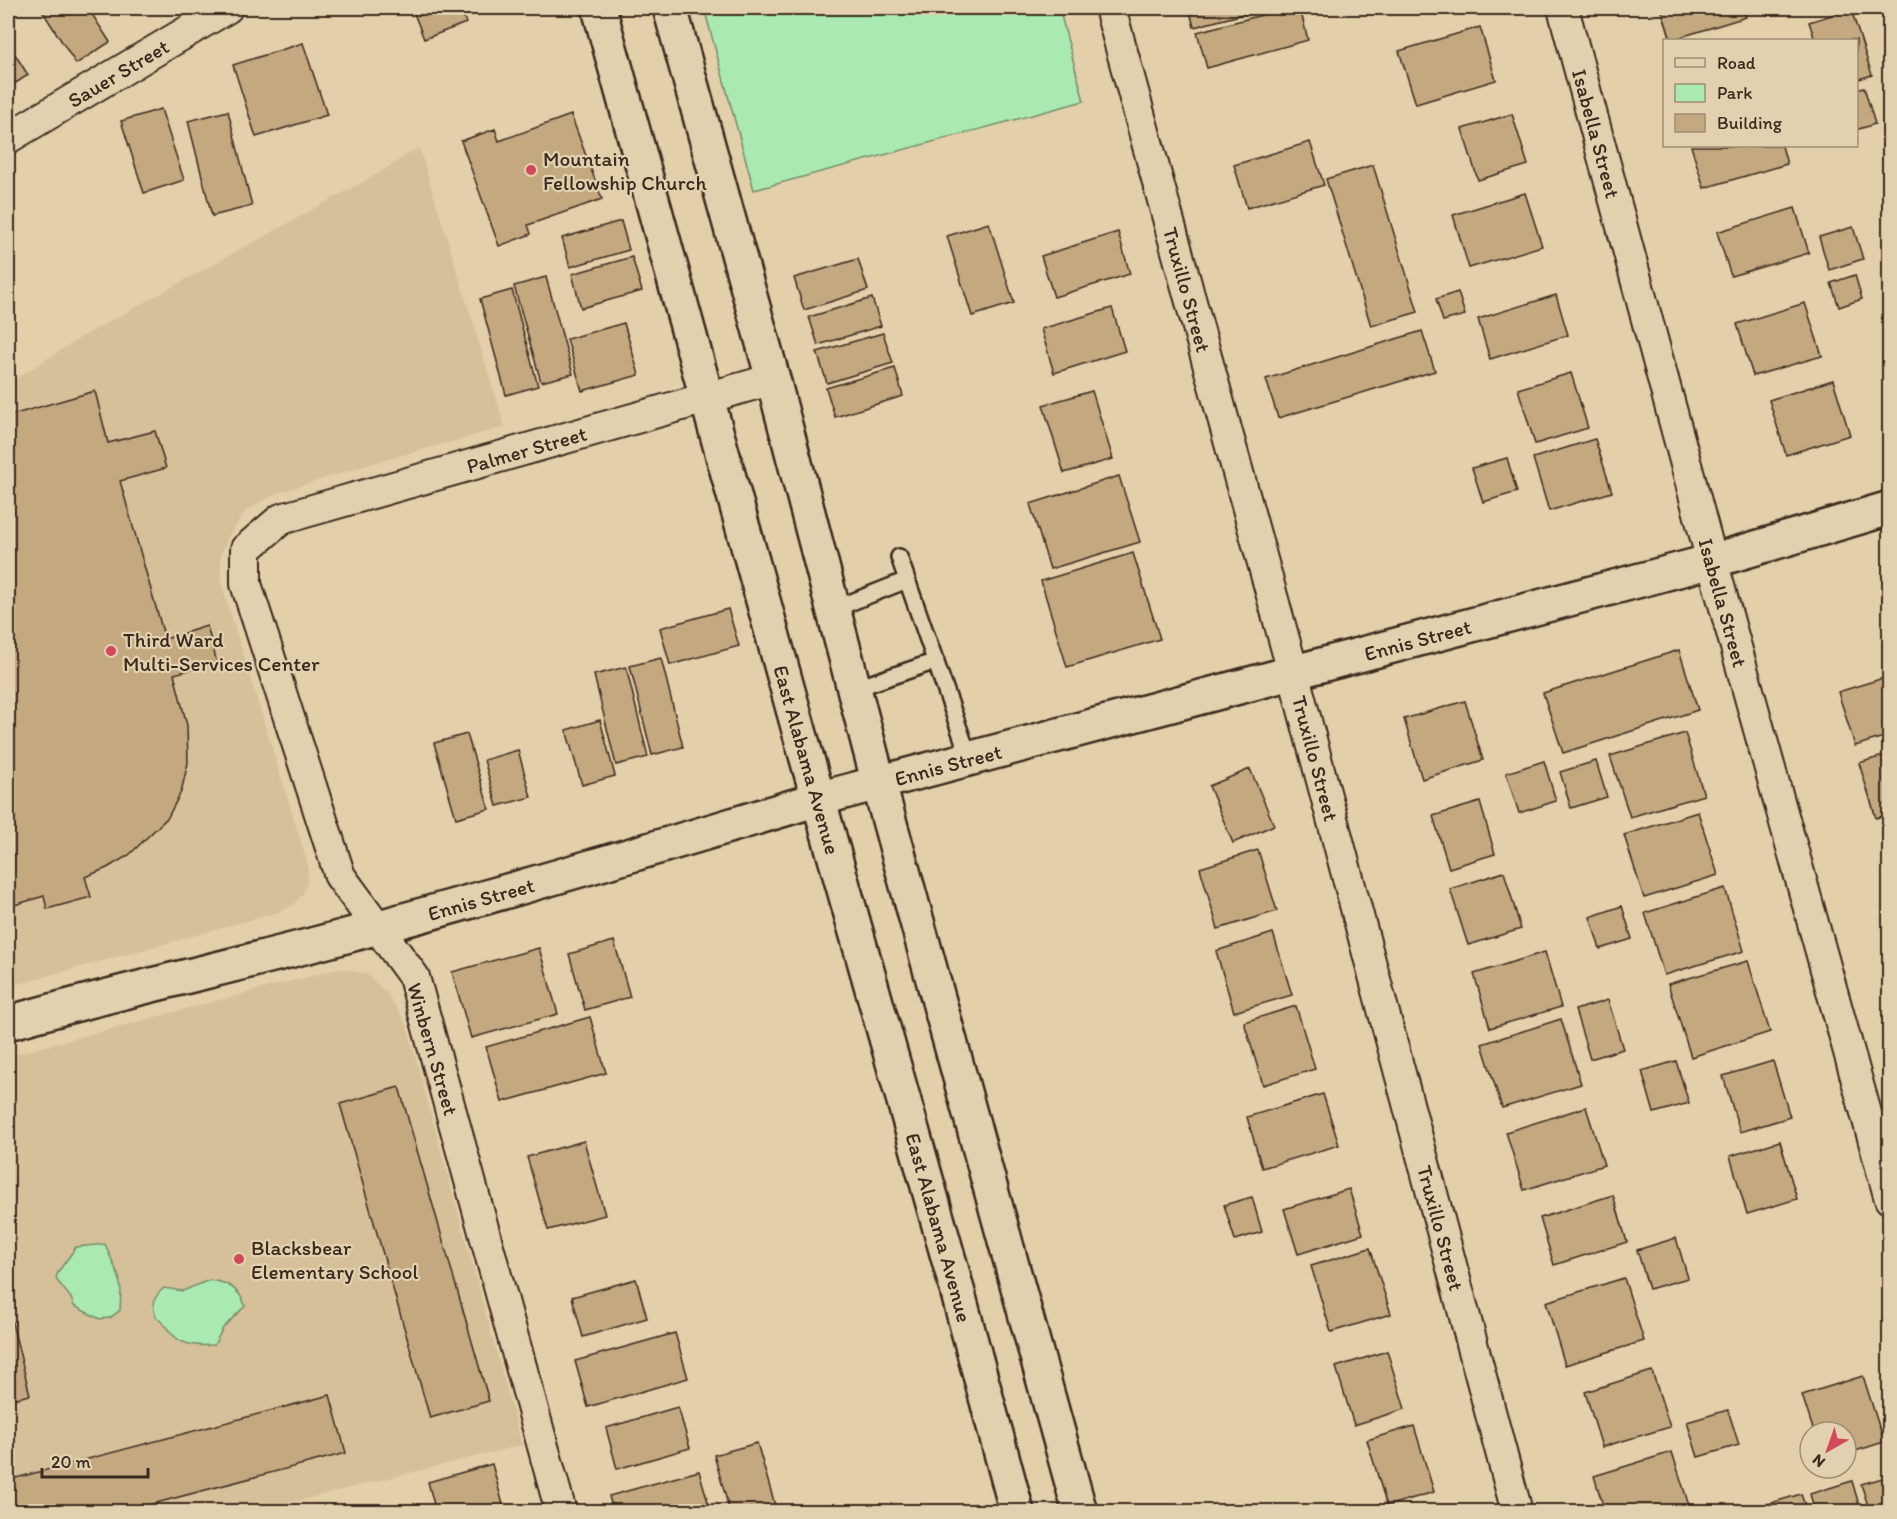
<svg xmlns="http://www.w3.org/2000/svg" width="1897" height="1519" font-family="Itim,sans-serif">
  <rect width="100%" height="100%" fill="#e3cfaa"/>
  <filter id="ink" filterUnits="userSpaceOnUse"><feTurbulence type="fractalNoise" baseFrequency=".0167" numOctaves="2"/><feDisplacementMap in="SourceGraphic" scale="12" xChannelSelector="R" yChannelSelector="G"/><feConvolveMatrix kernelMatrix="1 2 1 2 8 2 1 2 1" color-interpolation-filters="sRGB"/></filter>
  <g filter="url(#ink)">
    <path fill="#d6c09a" d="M419,147L505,427L360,467L275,494L246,511L230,534L221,554V582L308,865L307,884L302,895L293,905L279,912L8,987V384L85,335L379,173Z
      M341,968L367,974L386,992L406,1023L522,1445L257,1511L8,1512V1056Z"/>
    <path fill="#aaeab2" stroke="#728a68" stroke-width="1.5" d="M704,8H1059L1084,101L754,190Z
      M105,1244L119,1277L121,1291L120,1310L110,1318L100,1319L74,1306L71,1298L56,1279L58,1272L76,1247Z
      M209,1280C226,1282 240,1288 245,1306L223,1328L214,1345C200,1346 183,1346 173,1335C166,1328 164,1323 156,1317C151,1305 153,1297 164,1288L183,1291Z"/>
    <path fill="#c3a880" stroke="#3b2a1e" stroke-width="1.5" d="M44,8H88L110,42L76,64L41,9Z
      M412,8H460L466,23L424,39Z
      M1189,8H1267L1194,27Z
      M1288,8H1300L1308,40L1207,68L1197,32Z
      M1661,8H1743L1746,17L1671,40Z
      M1851,9L1872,75L1856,80V40H1815L1809,22Z
      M1480,27L1496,80L1416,104L1399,51Z
      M8,43L28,75L8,88Z
      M303,43L327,115L256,137L233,65Z
      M1864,87L1875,124L1856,130V89Z
      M161,109L184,180L144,193L121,121Z
      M228,111L252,206L212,216L188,121Z
      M1512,114L1528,165L1478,180L1462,129Z
      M571,115L602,199L528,225L531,234L499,246L461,141L495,129L499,141Z
      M1310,142L1324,185L1247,208L1234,165Z
      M1691,146H1782L1787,164L1704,188Z
      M1373,165L1418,312L1371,326L1326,179Z
      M1525,193L1542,246L1469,268L1453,215Z
      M1795,208L1809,253L1731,276L1717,232Z
      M621,221L629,250L570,267L562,238Z
      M989,223L1014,303L972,316L947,236Z
      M1853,227L1863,259L1829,270L1819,237Z
      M1118,232L1130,274L1054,297L1041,256Z
      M632,257L642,291L581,308L572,274Z
      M858,259L868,290L804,310L794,278Z
      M1855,275L1862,299L1839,307L1831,283Z
      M546,277L573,374L541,382L514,286Z
      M512,290L538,386L506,395L480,299Z
      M1458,292L1465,315L1443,321L1436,299Z
      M1556,295L1568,335L1490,359L1478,319Z
      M872,298L881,326L818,345L809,317Z
      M1805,303L1822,356L1753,376L1737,324Z
      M1112,308L1125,351L1054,373L1041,329Z
      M624,323L639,375L582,391L567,339Z
      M1422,331L1435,371L1278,418L1266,379Z
      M883,333L893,363L827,383L817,352Z
      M895,368L903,396L835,417L826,388Z
      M1571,373L1588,428L1535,444L1518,389Z
      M1833,380L1850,435L1786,455L1769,400Z
      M95,391L108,443L155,431L166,468L120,481L165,639L207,626L217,663L174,674L187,725L188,763L181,792L168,817L129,855L107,868L85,877L91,897L47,909L44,896L8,907V416Z
      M1092,391L1113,459L1064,473L1043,405Z
      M1595,439L1612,492L1549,511L1533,458Z
      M1507,458L1517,492L1483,502L1472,468Z
      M1119,476L1140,542L1050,569L1030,504Z
      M1133,553L1160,639L1067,667L1041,581Z
      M728,609L739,646L670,665L660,628Z
      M1679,650L1698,710L1563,753L1543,693Z
      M661,658L683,747L652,755L630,666Z
      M626,667L648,757L616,765L594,675Z
      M1890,676V735L1855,746L1838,692Z
      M1465,701L1483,760L1422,779L1404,719Z
      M600,720L615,776L582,785L566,730Z
      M1685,733L1704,795L1630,817L1610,756Z
      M467,734L489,809L456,818L434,743Z
      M518,750L531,797L497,806L484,760Z
      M1890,754V814L1876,818L1859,763Z
      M1544,761L1556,801L1519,813L1506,773Z
      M1596,761L1607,797L1571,808L1560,772Z
      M1250,769L1274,825L1233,843L1209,786Z
      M1480,802L1495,854L1449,868L1433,816Z
      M1698,812L1718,875L1644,898L1624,835Z
      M1258,850L1277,911L1218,929L1200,868Z
      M1504,872L1521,929L1468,945L1450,889Z
      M1725,888L1744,951L1664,975L1645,913Z
      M1622,906L1632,939L1600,949L1590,917Z
      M1273,933L1292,995L1234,1012L1216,951Z
      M614,941L630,997L585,1010L569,954Z
      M539,948L558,1014L471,1038L452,972Z
      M1545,952L1561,1007L1490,1028L1474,974Z
      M1748,961L1770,1032L1691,1057L1668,984Z
      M1608,1000L1623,1049L1590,1059L1575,1010Z
      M1296,1006L1315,1069L1263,1085L1244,1022Z
      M590,1017L606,1073L502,1102L486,1047Z
      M1561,1019L1581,1084L1502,1108L1482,1044Z
      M1676,1061L1689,1103L1654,1113L1642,1071Z
      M1773,1061L1790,1117L1740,1132L1723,1076Z
      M399,1087L489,1401L430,1418L340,1104Z
      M1323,1094L1339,1145L1262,1168L1247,1117Z
      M1586,1107L1604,1165L1524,1190L1506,1132Z
      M584,1141L605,1215L548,1230L527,1157Z
      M1780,1141L1797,1199L1747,1214L1730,1156Z
      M1349,1189L1363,1234L1298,1254L1284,1209Z
      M1613,1195L1627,1242L1554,1265L1540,1218Z
      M1252,1197L1262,1232L1235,1240L1224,1205Z
      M1676,1238L1688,1278L1649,1289L1637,1250Z
      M1370,1248L1391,1314L1331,1332L1311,1266Z
      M1624,1278L1644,1341L1565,1365L1546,1302Z
      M636,1279L647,1318L583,1337L572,1297Z
      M8,1306L30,1395L8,1400Z
      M675,1333L688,1378L588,1407L575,1361Z
      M1387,1351L1405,1409L1354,1425L1336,1367Z
      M1652,1371L1670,1427L1602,1447L1585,1392Z
      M1863,1376L1884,1442L1846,1454V1432H1814L1802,1395Z
      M330,1395L346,1453L122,1512H8V1480Z
      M678,1407L690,1448L617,1469L606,1428Z
      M1728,1410L1739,1445L1698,1457L1687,1422Z
      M1414,1426L1434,1492L1387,1506L1367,1440Z
      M757,1443L777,1512H730L714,1455Z
      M1672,1452L1691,1512H1605L1594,1476Z
      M492,1464L505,1512H436L428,1482Z
      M699,1471L711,1512H613L609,1496Z
      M1890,1476V1512H1870L1861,1484Z
      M1852,1481L1861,1512H1815L1810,1494Z
      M1801,1494L1807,1512H1763L1761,1506Z"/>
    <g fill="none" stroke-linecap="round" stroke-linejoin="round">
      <g stroke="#3b2a1e" stroke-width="20">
        <path id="lane" d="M899,557L970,760
          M834,609L907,580
          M854,689L936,661"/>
      </g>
      <g stroke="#3b2a1e" stroke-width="34">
        <g id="street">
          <path id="s1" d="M1110,8L1293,672L1517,1512"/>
          <path id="s2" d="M1563,8L1712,561L1890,1199"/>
          <path id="s3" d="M8,138L227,8"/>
          <path id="s4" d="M561,1512L414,977L340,876L246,584V549L281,519L773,379"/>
        </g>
      </g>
      <g stroke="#3b2a1e" stroke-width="38">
        <g id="secondary">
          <path id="s5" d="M599,8L800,734L952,1271L1017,1512"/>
          <path d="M670,8L773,379L879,784L1080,1512"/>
          <path id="s6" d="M8,1023C118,991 231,967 342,937C502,894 660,847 818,799L1712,561L1890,508"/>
        </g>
      </g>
      <use href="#lane" stroke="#e2d0ae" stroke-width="15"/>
      <use href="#street" stroke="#e2d0ae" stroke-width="30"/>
      <use href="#secondary" stroke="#e2d0ae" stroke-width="33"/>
    </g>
  </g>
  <g fill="#d1495b" stroke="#e2d0ae" stroke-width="2">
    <circle cx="531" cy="170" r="6"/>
    <circle cx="111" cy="651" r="6"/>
    <circle cx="239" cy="1259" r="6"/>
  </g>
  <g text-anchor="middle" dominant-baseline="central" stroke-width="4.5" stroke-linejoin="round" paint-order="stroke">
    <g font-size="21" fill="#3b2a1e" stroke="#e2d0ae">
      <text stroke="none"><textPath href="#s3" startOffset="128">Sauer Street</textPath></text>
      <text stroke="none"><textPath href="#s2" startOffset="130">Isabella Street</textPath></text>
      <text stroke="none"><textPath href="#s1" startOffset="292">Truxillo Street</textPath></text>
      <text stroke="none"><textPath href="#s4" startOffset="1323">Palmer Street</textPath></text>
      <text stroke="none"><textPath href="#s2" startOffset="616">Isabella Street</textPath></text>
      <text stroke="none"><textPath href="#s6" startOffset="1461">Ennis Street</textPath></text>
      <text stroke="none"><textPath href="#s1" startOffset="778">Truxillo Street</textPath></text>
      <text stroke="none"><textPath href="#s5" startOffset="780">East Alabama Avenue</textPath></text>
      <text stroke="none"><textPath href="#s6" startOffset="975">Ennis Street</textPath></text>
      <text stroke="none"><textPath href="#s6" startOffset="489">Ennis Street</textPath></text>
      <text transform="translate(433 1049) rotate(74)">Winbern Street</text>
      <text stroke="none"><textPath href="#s5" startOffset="1266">East Alabama Avenue</textPath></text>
      <text stroke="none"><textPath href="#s1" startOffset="1264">Truxillo Street</textPath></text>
    </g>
    <g font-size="21" fill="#3b2a1e" stroke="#e2d0ae" text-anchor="start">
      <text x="543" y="158">Mountain<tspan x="543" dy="24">Fellowship Church</tspan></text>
      <text x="123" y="639">Third Ward<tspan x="123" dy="24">Multi-Services Center</tspan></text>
      <text x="251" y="1247">Blacksbear<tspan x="251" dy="24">Elementary School</tspan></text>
    </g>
  </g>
  <rect width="1897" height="1519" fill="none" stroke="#e2d0ae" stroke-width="30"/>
  <rect x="15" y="15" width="1867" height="1489" fill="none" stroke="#3b2a1e" stroke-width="2" filter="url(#ink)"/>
  <rect x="1663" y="39" width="195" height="108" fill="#e2d0ae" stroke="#9f8e74" stroke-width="1.5"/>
  <rect x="1675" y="58" width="30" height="9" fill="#e2d0ae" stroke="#9f8e74" stroke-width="1.5"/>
  <text x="1717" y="69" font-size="18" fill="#3b2a1e">Road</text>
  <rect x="1675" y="84" width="30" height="18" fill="#aaeab2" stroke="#9f8e74" stroke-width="1.5"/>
  <text x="1717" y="99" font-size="18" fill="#3b2a1e">Park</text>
  <rect x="1675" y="114" width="30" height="18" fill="#c3a880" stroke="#9f8e74" stroke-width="1.5"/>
  <text x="1717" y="129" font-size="18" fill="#3b2a1e">Building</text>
  <g transform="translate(1828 1450) rotate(220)"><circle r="28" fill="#e2d0ae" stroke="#9f8e74" stroke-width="1.5"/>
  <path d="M0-4.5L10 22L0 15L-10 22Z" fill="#d1495b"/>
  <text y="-9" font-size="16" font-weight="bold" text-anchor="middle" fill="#3b2a1e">N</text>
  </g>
  <path d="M42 1468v9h106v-9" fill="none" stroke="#3b2a1e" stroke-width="3"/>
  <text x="51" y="1468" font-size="18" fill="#3b2a1e" stroke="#e2d0ae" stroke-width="4.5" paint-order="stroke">20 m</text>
</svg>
